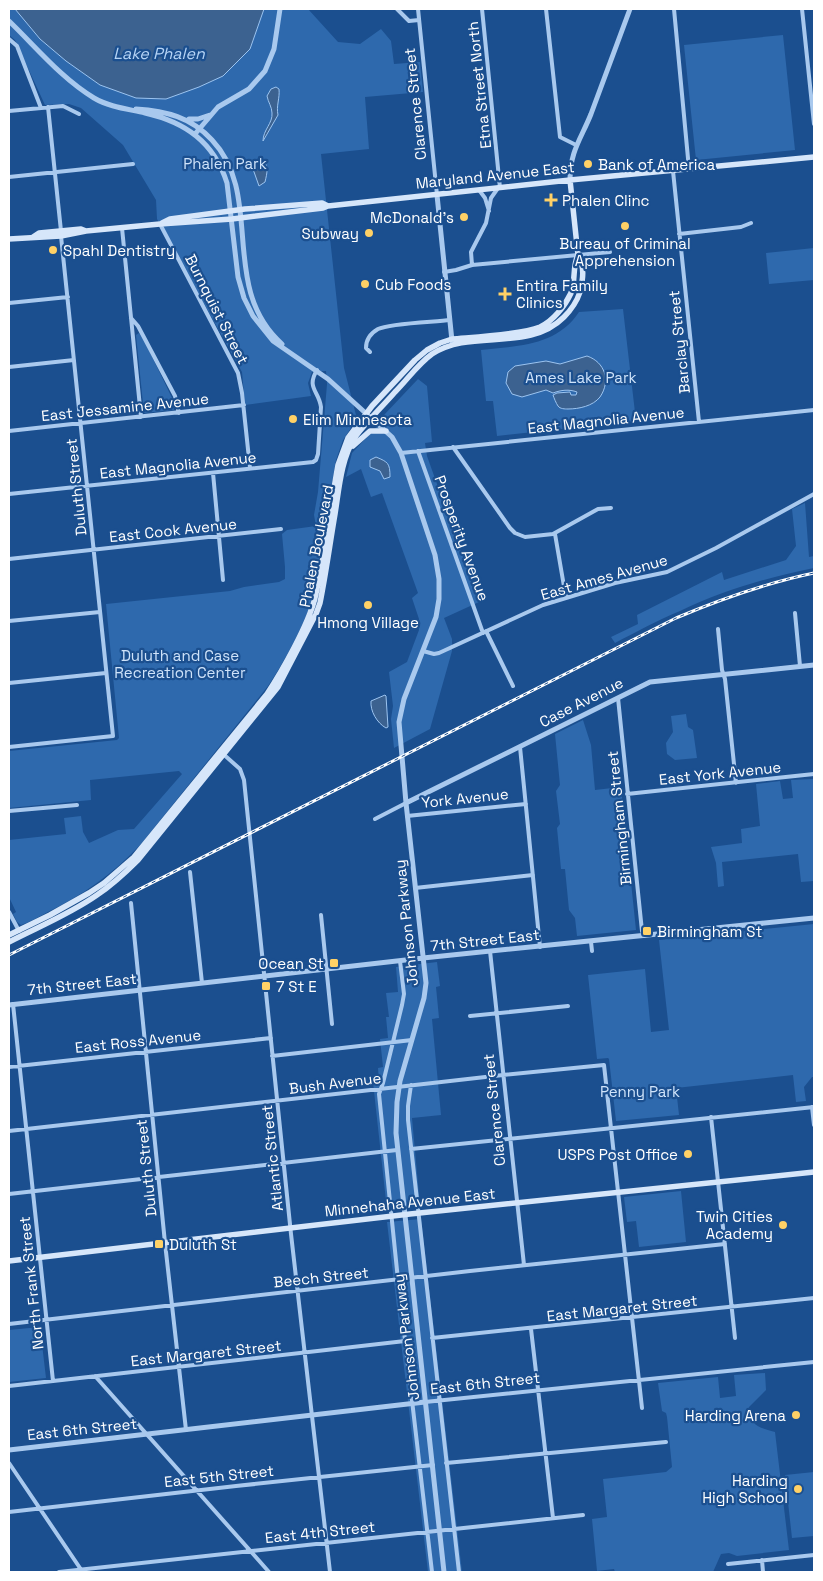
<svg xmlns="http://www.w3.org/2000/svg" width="823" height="1581" font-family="'Space Grotesk',sans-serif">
  <rect width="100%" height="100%" fill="#1b4f8f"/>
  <path fill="#2e69ad" d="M9,9H15L40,39L66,61L100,85L166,99L179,93L236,61L250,49L264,9H308L338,42L360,44L381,29L391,41L394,64L420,62L423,92L365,97L369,149L321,154L344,368L357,419L343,440L336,460L312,599C305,624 283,664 268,686L141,844C113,874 83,895 46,913C38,917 30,922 21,925L17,922L13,914L16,912L9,897V840L66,834L64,818L81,816L83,832L89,843L118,830L134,829L182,774L179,771L90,780L91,800L9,808V751L117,740L119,738L106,604L230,591L244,587L279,582L285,579V567L282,534L287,530L316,526L314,515L318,492L327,384L326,371L312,372L308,383L311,396L245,405L242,372L157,219L156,200L123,145L81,108L69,104L45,105L15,40L9,35Z
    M783,35L795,150L696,160L684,45Z
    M814,248V280L769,284L766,253Z
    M623,309L636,421L497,436L493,401H486L481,350C517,346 557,346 579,312Z
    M139,333L144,340L172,398L174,410L144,413L136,335Z
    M418,379L427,386L432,442L425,443L427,456L479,602L444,618L452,639V651L430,729L394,748L391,719L393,706L389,672L407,662L419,630L417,624L419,619L412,598L418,593L382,493L371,497L361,469L346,477L352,453L386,417L384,415Z
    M805,503L809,557L814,556V568C768,577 722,591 680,611C658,620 636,632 615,643L611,637L638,624L637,615L722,572L724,580L786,560L796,546L792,509Z
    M686,714L688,727L693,730L697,758L675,760L667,754L666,743L673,732L671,716Z
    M583,720L591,745L595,790L621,787L636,930L577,936L575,918L569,910L565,869H561L557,828L560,824L556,791L560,785L555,734Z
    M814,779V881L801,882L798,854L722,862L724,886L718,887L716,863L711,847L742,843L741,829L760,826L756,784L780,781L783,799L793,798L791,780Z
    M814,924V1077H812L804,1087L806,1101L796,1102L793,1075L676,1088L679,1115L616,1121L609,1059L608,1058L597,1059L588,975L645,969L651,1032L669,1030L659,940Z
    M437,962L440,986L436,987L439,1018L432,1019L441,1115L412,1118L420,1206L387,1210L373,1082L379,1081L378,1068L383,1067L380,1039L388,1038L386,1017H389L386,993L398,992L396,967Z
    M681,1191L686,1242L639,1247L636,1221L627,1222L624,1197Z
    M421,1219L462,1572H428L387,1222Z
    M40,1327L46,1378L9,1382V1330Z
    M765,1373L766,1390L749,1407C750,1426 758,1427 775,1432L789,1550L737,1556L729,1553L721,1554L713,1572H615L614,1569L597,1571L592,1519L607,1517L603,1479L666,1472L672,1467L667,1417L666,1413L662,1411L658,1383L718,1377L720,1398L736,1396L734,1375Z
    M814,1472V1536L792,1538L785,1475Z"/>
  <path fill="#3c6290" stroke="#9cc4f0" d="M15,9H264L250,49L223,76L199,87L166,99L136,98L100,85L66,61L40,39Z
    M276,87L279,89C280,98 276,106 278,115L263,141C263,130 273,123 272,113C272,107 268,102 267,96L271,89Z
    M259,159L263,160C269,167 267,173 265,182L259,186L253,169Z
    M587,356C605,362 611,381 600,397C593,406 579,409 568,409C565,409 560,409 558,406C556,403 554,398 553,395L557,393L570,392L571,395H576L577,392C569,389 561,390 553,393L546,390L522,397L512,394L506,383L508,372L515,366L546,361L560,364Z
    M376,457C388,462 390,463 390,477L384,479L380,471L370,467V460Z
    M385,695L386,696L388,727L386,728C377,723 370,711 371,701Z"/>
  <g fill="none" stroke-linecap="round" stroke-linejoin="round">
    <path stroke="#a9c9ee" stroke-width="4" d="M397,9L409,21L419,20
      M418,9L437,195
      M482,9L500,188
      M546,9L560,137L576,145
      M674,9L689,169
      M802,9L814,124
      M9,39L17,46L41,108
      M48,107L61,231
      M9,111L63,106L79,114
      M673,171L699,422
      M9,177L133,164
      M479,190L485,198L489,211
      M160,224L238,373L242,393L250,468
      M122,228L141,417
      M679,234L741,227L751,223
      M472,265L471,252L486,223L491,198L498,188
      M444,272L456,270L472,265L610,252
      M9,303L68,297
      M131,318L138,326L175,396L179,413
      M370,352L366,348C366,340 371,333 378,329C390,323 434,322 450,320
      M9,367L74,360
      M9,431L244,405
      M453,447L510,528L515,533L525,537L553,534L598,509L611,508
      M418,451L483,633
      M401,453L814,410
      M213,473L223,580
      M9,494L313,462L316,460L318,454L321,407C319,391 306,388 317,370
      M555,534L566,598
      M9,559L281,529
      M795,613L800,666
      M9,621L100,612
      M718,629L722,670L725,679L736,783
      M486,631L513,686
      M423,651L434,654L439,653L543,605L615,583L667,572L716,548L814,494
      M9,683L106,673
      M618,698L642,931L644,936
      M9,747L113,736L61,236
      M520,747L540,947
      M222,753L240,769L244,780L291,1234L330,1572
      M627,794L814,774
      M9,811L77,805
      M407,816L526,804
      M375,819L406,803
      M190,872L202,983
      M415,888L533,875
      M131,903L165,1243L186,1430
      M9,912L19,931
      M321,915L332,1024
      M591,942L592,951
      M490,951L524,1265
      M400,961L404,994L402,1005L383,1083L379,1094L398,1280L432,1572
      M13,1004L53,1381
      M470,1016L568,1006
      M272,1056L412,1040
      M9,1067L271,1038
      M411,1085L408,1106V1120L459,1572
      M812,1107L814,1125
      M711,1117L735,1338
      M9,1131L503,1075L604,1065L642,1408
      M411,1149L814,1107
      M9,1194L397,1150
      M9,1324L470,1271L725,1244
      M531,1329L553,1518
      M432,1338L814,1298
      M95,1376L269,1572
      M9,1386L405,1341
      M425,1402L814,1362
      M9,1463L82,1571
      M446,1463L666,1442
      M9,1512L236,1486L433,1465
      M762,1560L763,1572
      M728,1564L814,1555
      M59,1572L583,1515"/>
    <path stroke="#a9c9ee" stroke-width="5" d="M9,21C36,47 61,78 94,98C109,107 128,109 145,113C185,122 214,142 227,183L238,277L244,298L253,316L273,341L328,379L392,437L401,453L435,555L439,579V599L436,617L404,699L399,722L406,803L426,983L424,998L400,1081L397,1102L396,1133L444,1572
      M136,109C166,111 191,117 212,140C265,196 218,287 282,344
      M189,119H198L210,115
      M195,134L218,107L249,89L265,71L274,49L280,9
      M570,180C570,151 581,139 591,114C604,79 617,44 630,9
      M437,195L452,341
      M406,803L650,682L814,665
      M9,1005L423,958L814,918
      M9,1450L425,1402"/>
    <path stroke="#d6e6fa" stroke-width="5.5" d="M162,223L170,219L245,209L322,203L328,206
      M33,237L39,233L81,229L86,231
      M9,239L61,236L86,231L160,224L232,219L323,208L328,206L570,180L814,157
      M353,446L370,431H386
      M9,935L50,915L89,893L104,883L134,857L267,694C283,670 308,625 315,598C325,554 330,509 338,465L348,438L372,406L415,360L427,350L440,343L452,339C475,337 520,335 540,327C553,321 565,306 571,293C576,280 572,267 578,255
      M9,942C38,927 70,914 97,895C112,885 125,873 138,860L278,687L316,614L320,603C326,573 330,543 335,514C339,489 341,459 355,437C367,421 382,407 395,392C407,380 418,364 432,354C472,328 528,353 564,317C571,310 577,301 580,292C583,279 585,267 578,255L570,180
      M9,1261L410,1214L814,1172"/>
    <g stroke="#fff" stroke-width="3">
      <path id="rail" d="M9,955L676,618C721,599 766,583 814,573"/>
    </g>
    <use href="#rail" stroke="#1b4f8f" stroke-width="1" stroke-dasharray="4" stroke-linecap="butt"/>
  </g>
  <g fill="#ffd166" stroke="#1b4f8f" stroke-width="2">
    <circle cx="588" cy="164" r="5"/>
    <path d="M548.5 192.5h5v5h5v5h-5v5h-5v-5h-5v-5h5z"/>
    <circle cx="464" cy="217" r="5"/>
    <circle cx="625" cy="226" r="5"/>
    <circle cx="369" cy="233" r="5"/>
    <circle cx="53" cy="250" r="5"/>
    <circle cx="365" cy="284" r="5"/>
    <path d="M502.5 286.5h5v5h5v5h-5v5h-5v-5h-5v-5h5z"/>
    <circle cx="293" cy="419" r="5"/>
    <circle cx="368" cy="605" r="5"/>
    <rect x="642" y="926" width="10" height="10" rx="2.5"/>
    <rect x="329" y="958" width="10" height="10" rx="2.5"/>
    <rect x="261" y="981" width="10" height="10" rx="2.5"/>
    <circle cx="688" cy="1154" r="5"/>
    <circle cx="783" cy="1225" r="5"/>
    <rect x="154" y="1239" width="10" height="10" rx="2.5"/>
    <circle cx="796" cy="1415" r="5"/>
    <circle cx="798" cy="1489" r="5"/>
  </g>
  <g text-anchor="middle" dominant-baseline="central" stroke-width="4.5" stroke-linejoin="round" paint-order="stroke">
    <g font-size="15" fill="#fff" stroke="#1b4f8f">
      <text transform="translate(479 85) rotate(-96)">Etna Street North</text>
      <text transform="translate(415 104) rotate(-96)">Clarence Street</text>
      <text transform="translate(495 175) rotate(-6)">Maryland Avenue East</text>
      <text transform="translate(217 309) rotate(63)">Burnquist Street</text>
      <text transform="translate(679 342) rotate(-96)">Barclay Street</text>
      <text transform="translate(125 407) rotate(-6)">East Jessamine Avenue</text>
      <text transform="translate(606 420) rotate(-6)">East Magnolia Avenue</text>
      <text transform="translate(178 465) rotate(-6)">East Magnolia Avenue</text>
      <text transform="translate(76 487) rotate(-96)">Duluth Street</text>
      <text transform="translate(173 530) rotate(-6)">East Cook Avenue</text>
      <text transform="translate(462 538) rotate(70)">Prosperity Avenue</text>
      <text transform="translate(316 546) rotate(-79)">Phalen Boulevard</text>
      <text transform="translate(604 577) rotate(-16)">East Ames Avenue</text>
      <text transform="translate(581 702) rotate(-27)">Case Avenue</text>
      <text transform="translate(720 773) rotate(-6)">East York Avenue</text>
      <text transform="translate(465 798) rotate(-6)">York Avenue</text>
      <text transform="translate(619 818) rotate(-96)">Birmingham Street</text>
      <text transform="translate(406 923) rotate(-96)">Johnson Parkway</text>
      <text transform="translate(485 940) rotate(-6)">7th Street East</text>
      <text transform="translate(82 984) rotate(-6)">7th Street East</text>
      <text transform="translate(138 1041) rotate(-6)">East Ross Avenue</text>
      <text transform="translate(335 1083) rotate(-7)">Bush Avenue</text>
      <text transform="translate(494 1110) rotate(-96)">Clarence Street</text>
      <text transform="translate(272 1158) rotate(-96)">Atlantic Street</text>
      <text transform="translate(146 1168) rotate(-96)">Duluth Street</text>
      <text transform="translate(410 1202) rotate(-6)">Minnehaha Avenue East</text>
      <text transform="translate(321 1277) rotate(-6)">Beech Street</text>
      <text transform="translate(31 1283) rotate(-96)">North Frank Street</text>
      <text transform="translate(622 1308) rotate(-6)">East Margaret Street</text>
      <text transform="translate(406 1337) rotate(-97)">Johnson Parkway</text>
      <text transform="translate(206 1353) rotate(-6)">East Margaret Street</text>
      <text transform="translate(485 1383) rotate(-6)">East 6th Street</text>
      <text transform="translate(82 1429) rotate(-6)">East 6th Street</text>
      <text transform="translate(219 1476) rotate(-6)">East 5th Street</text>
      <text transform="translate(320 1532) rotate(-6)">East 4th Street</text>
    </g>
    <g font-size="15" fill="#cfe3fa" stroke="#1b4f8f">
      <text x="225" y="163">Phalen Park</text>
      <text x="581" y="377">Ames Lake Park</text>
      <text x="180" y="655">Duluth and Case<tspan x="180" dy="17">Recreation Center</tspan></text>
      <text x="640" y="1091">Penny Park</text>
    </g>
    <g font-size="15" fill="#fff" stroke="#1b4f8f" text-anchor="start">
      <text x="598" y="164">Bank of America</text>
      <text x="562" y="200">Phalen Clinc</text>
      <text x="454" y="217" text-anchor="end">McDonald's</text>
      <text x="359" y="233" text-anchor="end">Subway</text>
      <text x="625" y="243" text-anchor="middle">Bureau of Criminal<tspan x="625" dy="17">Apprehension</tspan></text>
      <text x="63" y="250">Spahl Dentistry</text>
      <text x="375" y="284">Cub Foods</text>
      <text x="516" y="285">Entira Family<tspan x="516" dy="17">Clinics</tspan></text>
      <text x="303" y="419">Elim Minnesota</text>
      <text x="368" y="622" text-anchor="middle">Hmong Village</text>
      <text x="657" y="931">Birmingham St</text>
      <text x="324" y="963" text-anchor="end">Ocean St</text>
      <text x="276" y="986">7 St E</text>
      <text x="678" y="1154" text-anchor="end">USPS Post Office</text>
      <text x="773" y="1216" text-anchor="end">Twin Cities<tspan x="773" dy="17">Academy</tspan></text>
      <text x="169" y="1244">Duluth St</text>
      <text x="786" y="1415" text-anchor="end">Harding Arena</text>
      <text x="788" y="1480" text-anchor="end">Harding<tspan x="788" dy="17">High School</tspan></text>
    </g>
    <g font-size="16" font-style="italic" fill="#b5d3f5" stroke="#1b4f8f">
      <text x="159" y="53">Lake Phalen</text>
    </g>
  </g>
  <rect width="823" height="1581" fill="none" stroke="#ffffff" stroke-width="20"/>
</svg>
